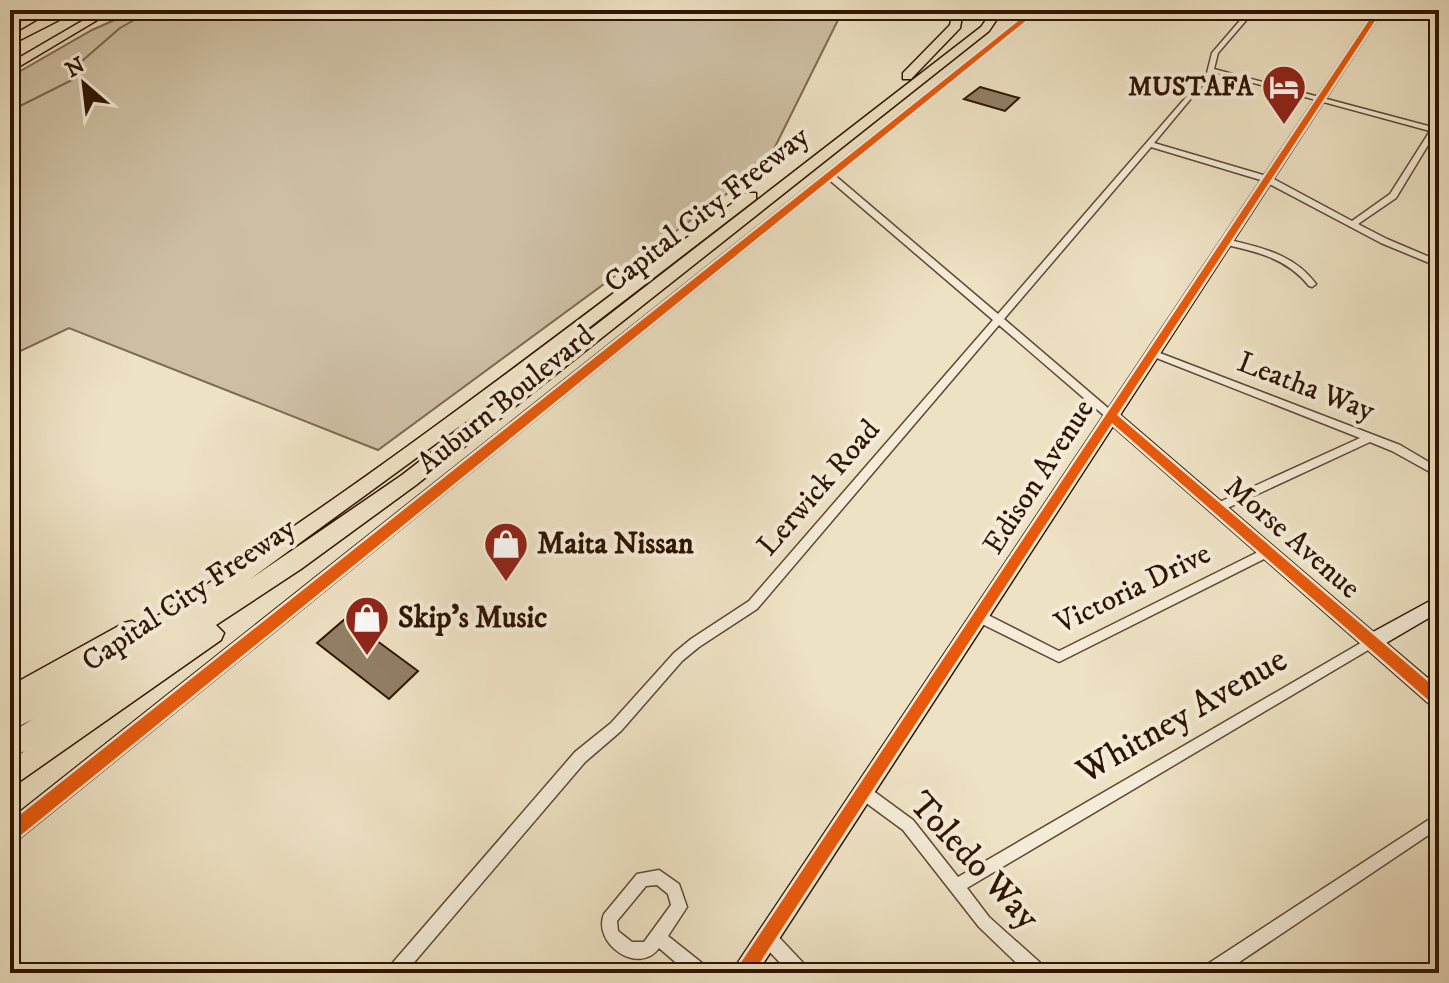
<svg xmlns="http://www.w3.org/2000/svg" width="1449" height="983" font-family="'IM FELL DW Pica',serif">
  <rect width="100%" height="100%" fill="#eee2c4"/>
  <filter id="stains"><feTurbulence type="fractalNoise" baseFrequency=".0025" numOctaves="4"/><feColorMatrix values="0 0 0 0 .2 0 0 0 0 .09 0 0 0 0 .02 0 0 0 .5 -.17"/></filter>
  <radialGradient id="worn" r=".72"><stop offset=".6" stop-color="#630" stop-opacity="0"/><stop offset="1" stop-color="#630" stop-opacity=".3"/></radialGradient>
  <path fill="#cebfa3" stroke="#7e6a52" stroke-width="2" d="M137,10H843L766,165L378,450L69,328L10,356V77L92,30Z"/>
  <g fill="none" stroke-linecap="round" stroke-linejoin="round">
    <path stroke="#7b664d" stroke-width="2" d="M10,111L72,80L78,74L74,68L120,28L152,10"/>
  </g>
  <path fill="#927f66" stroke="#2f1400" stroke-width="2" d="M980,87L1019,98L1005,111L964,99Z
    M346,618L418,671L389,699L317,643Z"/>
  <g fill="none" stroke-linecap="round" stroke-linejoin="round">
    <g stroke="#5f4831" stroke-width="3">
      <path id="street" d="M1249,10H1255L1218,53L1214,69L1432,127L1436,120H1439V133L1436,132L1396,198L1358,224L1387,239L1439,261V267L1381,243L1264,181L1151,147L1004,319L1115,414L1116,416L1115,418H1107L999,325L757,609L699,647L682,661L621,731L585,762L405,973H387L389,967L575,752L611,723L674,653L691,639L749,601L993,320L826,177V173H832L998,314L1207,73L1212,53ZM1213,72L1430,131L1390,194L1352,221L1270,177L1154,143Z
        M1225,239C1260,247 1294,254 1316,284L1312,287L1309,286C1287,258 1255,251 1222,244L1221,242Z
        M1152,350L1400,445L1439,468V477L1392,451L1370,442L1221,511H1213L1211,508L1213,505L1360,438L1149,355L1147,353L1149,351Z
        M1268,547L1272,549L1274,552L1272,555L1059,662L974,620L972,616L974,612L978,611L982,612L1059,651Z
        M1371,637L1375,638L1377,642L1375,646L967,888L989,917L1045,967L1047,973H1027L979,927L903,830L858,797L856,792L858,787L863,785L868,787L913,820L958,877Z
        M1439,813V828L1223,973H1201L1203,967Z
        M659,870L679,884L687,907L668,936L707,967L709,973H688L659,948C639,976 592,944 604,914L637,874ZM657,885L668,894L671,905L644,942H632L618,931L617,921L646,886Z
        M767,929L773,931L807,967L809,973H790L761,943L759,937L761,931Z"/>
    </g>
    <g stroke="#2f1400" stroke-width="3">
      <path id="secondary" d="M1031,10H1040L17,840L10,843V820Z
        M1375,10H1383L1120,415L1373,632L1439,596V612L1386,643L1439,688V709L1432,706L1113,426L757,973H731Z"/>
    </g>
    <g stroke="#2f1400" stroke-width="3">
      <path id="highway" d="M56,10H67L59,20L10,45V37Z
        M101,10H114L10,72V63Z
        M953,10H963L960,28L911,79H903V73L950,25Z
        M993,10H1003L989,31L416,485L301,569L216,625L224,633L221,640L10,788V761L25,751L10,758V733L33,719L10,731V686L124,623L132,621L141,626C352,496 548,342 746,193H756V199L482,410L249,580L402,475L981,27Z"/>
    </g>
    <use href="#street" fill="#f4ecd9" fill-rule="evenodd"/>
    <use href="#secondary" fill="#f4ecd9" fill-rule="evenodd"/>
    <use href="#highway" fill="#eee2c4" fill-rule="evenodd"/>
    <path stroke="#2f1400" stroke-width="2" d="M10,26L41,10"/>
    <g stroke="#f4ecd9" stroke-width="5">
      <path id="cycleway" d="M1032,10H1039L16,839L10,841V823Z
        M1376,10H1382L1117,415L1439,691V706L1434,705L1112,423L753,973H734Z"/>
    </g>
    <use href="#cycleway" fill="#e8590c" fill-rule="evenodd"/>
  </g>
  <defs>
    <g id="hotel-pin" transform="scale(2.3)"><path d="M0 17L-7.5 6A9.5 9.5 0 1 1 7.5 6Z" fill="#8f2418" stroke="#f4ecd9"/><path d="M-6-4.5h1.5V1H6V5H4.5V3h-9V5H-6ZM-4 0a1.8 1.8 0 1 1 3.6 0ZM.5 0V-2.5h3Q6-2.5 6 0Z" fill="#fff"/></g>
    <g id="shop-pin" transform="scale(2.3)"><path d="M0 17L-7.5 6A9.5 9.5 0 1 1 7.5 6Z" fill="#8f2418" stroke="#f4ecd9"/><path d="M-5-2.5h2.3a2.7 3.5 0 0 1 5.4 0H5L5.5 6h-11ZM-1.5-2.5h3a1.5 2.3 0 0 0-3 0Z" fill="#fff"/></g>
  </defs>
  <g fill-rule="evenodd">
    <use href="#hotel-pin" x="1284" y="87"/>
    <use href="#shop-pin" x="506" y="544"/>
    <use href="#shop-pin" x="367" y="618"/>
  </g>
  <g text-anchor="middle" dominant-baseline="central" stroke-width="8" stroke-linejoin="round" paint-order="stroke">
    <g font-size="26" font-weight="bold" fill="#2f1400" stroke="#f4ecd9" text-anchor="end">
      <text x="1253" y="87">MUSTAFA</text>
    </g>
    <g font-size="30" fill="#2f1400" stroke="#f4ecd9">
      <text transform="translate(707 210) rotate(-38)">Capital City Freeway</text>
      <text transform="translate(1306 387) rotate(21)">Leatha Way</text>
      <text transform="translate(506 400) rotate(-39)">Auburn Boulevard</text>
      <text transform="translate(1039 477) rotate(-57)">Edison Avenue</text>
      <text transform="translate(819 488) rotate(-49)">Lerwick Road</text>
      <text transform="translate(1292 538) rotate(41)">Morse Avenue</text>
      <text transform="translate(1133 589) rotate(-26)">Victoria Drive</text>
      <text transform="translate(189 595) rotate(-34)">Capital City Freeway</text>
    </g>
    <g font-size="30" font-weight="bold" fill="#2f1400" stroke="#f4ecd9" text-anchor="start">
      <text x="537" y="544">Maita Nissan</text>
      <text x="398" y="618">Skip's Music</text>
    </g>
    <g font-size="36" fill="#2f1400" stroke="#f4ecd9">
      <text transform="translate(1182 716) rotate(-30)">Whitney Avenue</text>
      <text transform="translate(974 861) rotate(47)">Toledo Way</text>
    </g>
  </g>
  <rect width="1449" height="983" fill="none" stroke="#eee2c4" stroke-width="40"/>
  <rect x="12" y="12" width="1425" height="959" fill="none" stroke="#2f1400" stroke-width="4"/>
  <rect x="20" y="20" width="1409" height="943" fill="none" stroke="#2f1400" stroke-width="2"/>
  <g transform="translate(84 84) rotate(332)" stroke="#f4ecd9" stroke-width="6" paint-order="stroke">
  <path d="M0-6L14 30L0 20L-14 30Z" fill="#2f1400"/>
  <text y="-12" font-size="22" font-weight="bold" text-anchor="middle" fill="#2f1400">N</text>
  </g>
  <rect width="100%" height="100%" filter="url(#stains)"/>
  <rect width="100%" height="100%" fill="url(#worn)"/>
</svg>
